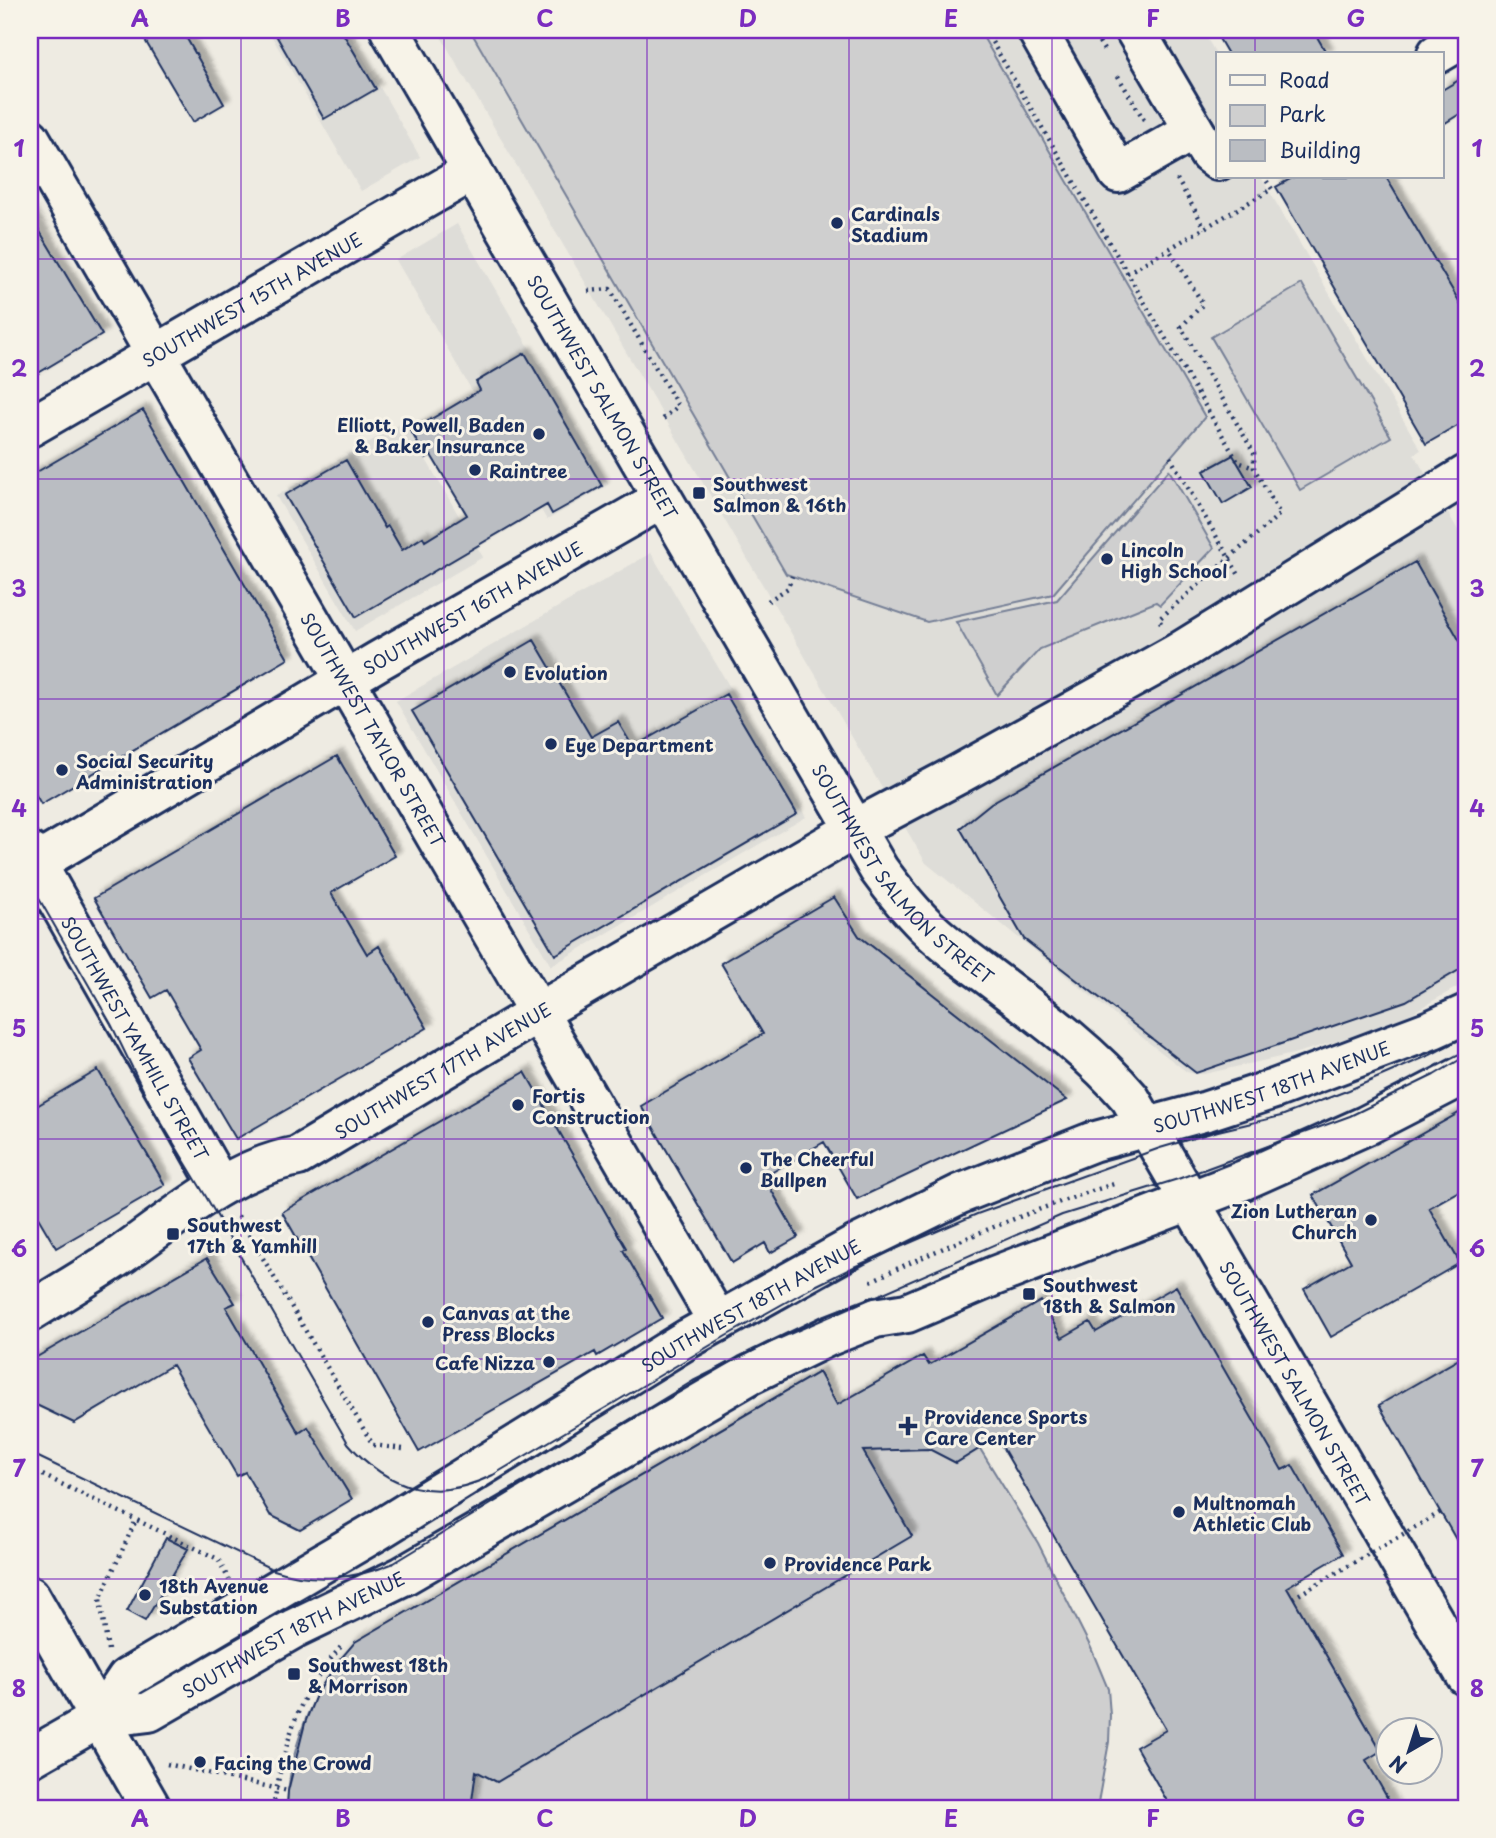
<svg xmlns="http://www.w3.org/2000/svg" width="1496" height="1838" font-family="'Playpen Sans',sans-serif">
  <defs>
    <filter id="shadow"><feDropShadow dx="6" dy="-6" stdDeviation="2" flood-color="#0004"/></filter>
  </defs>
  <rect width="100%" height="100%" fill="#eeebe2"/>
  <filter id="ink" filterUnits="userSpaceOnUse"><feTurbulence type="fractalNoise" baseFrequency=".0143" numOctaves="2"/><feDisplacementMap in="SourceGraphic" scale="14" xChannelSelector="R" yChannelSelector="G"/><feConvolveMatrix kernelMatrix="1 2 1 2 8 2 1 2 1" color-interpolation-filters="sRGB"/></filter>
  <g filter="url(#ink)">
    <path fill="#deddd8" d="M268,30H347L420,157L361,191Z
      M437,30H1202L1218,57V177H1261L1421,450L1414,454L1466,544V982L1389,1026L1293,1054L1204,1074H1195L1187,1072L1148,1042L926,863Z
      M457,224L609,484L547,520L396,260Z
      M404,422L483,557L355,631L276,496Z
      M651,553L806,817L551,966L396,701Z"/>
    <path fill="#cfcfcf" stroke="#757f96" stroke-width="2" d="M470,30H979L1205,417L1053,594L927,622L786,574Z
      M1302,284L1391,437L1300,490L1211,337Z
      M1169,470L1214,548L1160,605L1156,602L1040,649L997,695L956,622L1057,600Z
      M923,1356L1038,1543L1091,1648L1108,1689L1110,1715L1109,1742L1097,1808H287C288,1769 301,1720 322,1686C332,1671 344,1657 356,1642L819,1372L837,1405Z"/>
    <path fill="#babdc2" stroke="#1b2f5e" stroke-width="2" filter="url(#shadow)" d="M139,30H182L224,104L193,122Z
      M273,30H341L376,89L324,119Z
      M1214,30H1313L1327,54H1228Z
      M1466,76V110L1442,125V90Z
      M1294,177H1386L1466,313V421L1426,444L1276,187Z
      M30,215L102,335L30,378Z
      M525,353L602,486L552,514L547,505L356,617L285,495L346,460L385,528L388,526L402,550L423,537L425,541L467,515L431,455L426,458L411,431L480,390L476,382Z
      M143,410L288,659L41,804L30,785V476Z
      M1233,455L1252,487L1223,504L1204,471Z
      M1415,562L1466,652V966L1406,1001L1196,1073L1024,939L960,828L991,803Z
      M534,640L591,737L618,722L633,747L726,694L797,814L555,955L412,711Z
      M337,756L395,856L331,893L367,954L379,946L427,1028L236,1139L188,1058L201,1050L166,990L152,998L94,898Z
      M834,897L859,936L1067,1100L857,1199L824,1142L764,1177L798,1237L770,1253L765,1243L732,1263L641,1106L763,1034L721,963Z
      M98,1070L165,1185L56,1248L30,1204V1110Z
      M525,1072L626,1248L623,1250L662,1318L597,1356L595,1352L419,1452L282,1212Z
      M1466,1109V1187L1429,1208L1460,1263L1331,1337L1304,1289L1351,1262L1313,1195Z
      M207,1258L235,1303L226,1307L299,1433L308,1427L352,1499L300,1530L270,1515L245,1472L237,1476L172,1365L74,1423L30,1402V1361Z
      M1176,1286L1282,1470L1292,1465L1343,1554L1287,1587L1381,1751L1366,1760L1393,1808H1171L1136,1747L1166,1730L997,1438L956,1463L929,1449L863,1451L912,1536L497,1782L476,1771L471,1808H287L288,1791L305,1723L316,1695L337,1663L355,1642L819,1372L837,1405L923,1356L929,1365L1041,1301L1062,1338L1090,1322L1096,1332Z
      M1466,1355V1557L1379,1405Z
      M166,1538L188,1549L145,1621L127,1611Z"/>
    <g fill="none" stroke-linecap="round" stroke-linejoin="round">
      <g stroke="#1b2f5e" stroke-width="44">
        <g id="minor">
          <path id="s1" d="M390,30L879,870C893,889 907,907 924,924C943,943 965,959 987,975C1037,1013 1089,1050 1130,1098L1466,1676"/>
          <path d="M1037,30L1118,173L1194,130"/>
          <path d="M1135,30L1194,130L1209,154L1218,161"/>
          <path d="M1437,54L1466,37"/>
          <path id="s2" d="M30,138L718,1322"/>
          <path id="s3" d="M30,427L473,171"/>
          <path id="s4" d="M30,852L220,1186"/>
          <path id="s5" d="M30,867L378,661L662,499"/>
          <path id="s6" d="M30,1312C60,1293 91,1275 121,1255C177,1216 229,1169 298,1156L539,1012L855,829L959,774L1176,654L1466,475"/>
          <path d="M30,1596L151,1808"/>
          <path id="s7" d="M100,1718L127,1678L377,1531L689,1338L854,1246L960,1194L1092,1142L1207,1111L1274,1089L1433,1029L1466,1014"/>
          <path id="s8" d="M30,1758L100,1718L149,1712L295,1628L403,1576L749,1375L829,1336L875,1318L907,1313L994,1276L1244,1180L1367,1125L1466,1074"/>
        </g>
      </g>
      <path stroke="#1b2f5e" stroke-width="4.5" stroke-dasharray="2 5" stroke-linecap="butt" d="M985,30L1238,462L1254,468
        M1092,30L1104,50
        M1118,76L1144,120
        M1177,179L1205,228
        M1127,273L1272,189L1264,177
        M588,291L610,289L678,406L663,419
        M1170,457L1239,575
        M768,601L788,588L792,576
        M1161,623L1159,619L1280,514L1254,468V453L1181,327L1203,304L1169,249
        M238,1216L373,1445L403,1449
        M871,1281C951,1243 1033,1209 1117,1183
        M30,1469L218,1559L229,1580
        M108,1650L100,1599L136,1520
        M167,1764L288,1791
        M273,1808C280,1769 289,1728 307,1693C316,1676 331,1659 343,1644"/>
      <use href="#minor" stroke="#f7f3e8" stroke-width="38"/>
      <path stroke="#1b2f5e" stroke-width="2" d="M30,883L111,1024L150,1104L205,1195L348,1443C388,1490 437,1503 493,1475L726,1336L811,1288L856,1266L977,1214L1160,1148L1218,1131L1281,1116L1349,1090L1430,1055L1466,1036
        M30,1453L274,1570C313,1583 357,1579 394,1563L693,1381L769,1343L1062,1215L1178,1179L1350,1116L1434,1075L1466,1056"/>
      <path stroke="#1b2f5e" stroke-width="4.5" stroke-dasharray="2 5" stroke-linecap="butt" d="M1293,1598L1441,1512"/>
    </g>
  </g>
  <path fill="none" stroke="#7b2cbf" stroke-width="2" stroke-opacity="0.55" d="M241,30V1808M444,30V1808M647,30V1808M849,30V1808M1052,30V1808M1255,30V54M1255,177V1808M30,259H1466M30,479H1466M30,699H1466M30,919H1466M30,1139H1466M30,1359H1466M30,1579H1466"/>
  <g fill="#1b2f5e" stroke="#f7f3e8" stroke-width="2.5">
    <circle cx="837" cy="223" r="7"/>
    <circle cx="539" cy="434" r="7"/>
    <circle cx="475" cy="470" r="7"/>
    <rect x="692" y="486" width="14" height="14" rx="3.5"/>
    <circle cx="1107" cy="559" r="7"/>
    <circle cx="510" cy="672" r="7"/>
    <circle cx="551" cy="744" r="7"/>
    <circle cx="62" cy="770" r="7"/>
    <circle cx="518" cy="1105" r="7"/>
    <circle cx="746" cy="1168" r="7"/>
    <circle cx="1371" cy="1220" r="7"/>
    <rect x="166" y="1227" width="14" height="14" rx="3.5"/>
    <rect x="1022" y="1287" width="14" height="14" rx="3.5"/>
    <circle cx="428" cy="1322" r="7"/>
    <circle cx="549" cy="1362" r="7"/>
    <path d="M904.5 1415.5h7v7h7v7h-7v7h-7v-7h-7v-7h7z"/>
    <circle cx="1179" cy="1512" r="7"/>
    <circle cx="770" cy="1563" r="7"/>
    <circle cx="145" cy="1595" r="7"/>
    <rect x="287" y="1667" width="14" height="14" rx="3.5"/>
    <circle cx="200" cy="1762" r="7"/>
  </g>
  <g text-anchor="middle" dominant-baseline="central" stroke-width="6" stroke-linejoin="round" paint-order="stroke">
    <g font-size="18" font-weight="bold" fill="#1b2f5e" stroke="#f7f3e8" text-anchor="start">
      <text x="851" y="213">Cardinals<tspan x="851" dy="21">Stadium</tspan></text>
      <text x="525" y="424" text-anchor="end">Elliott, Powell, Baden<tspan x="525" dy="21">&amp; Baker Insurance</tspan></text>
      <text x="489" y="470">Raintree</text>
      <text x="713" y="483">Southwest<tspan x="713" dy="21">Salmon &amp; 16th</tspan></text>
      <text x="1121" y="549">Lincoln<tspan x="1121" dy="21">High School</tspan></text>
      <text x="524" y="672">Evolution</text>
      <text x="565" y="744">Eye Department</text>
      <text x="76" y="760">Social Security<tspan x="76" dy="21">Administration</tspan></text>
      <text x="532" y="1095">Fortis<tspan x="532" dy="21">Construction</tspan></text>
      <text x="760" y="1158">The Cheerful<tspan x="760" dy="21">Bullpen</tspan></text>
      <text x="1357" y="1210" text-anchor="end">Zion Lutheran<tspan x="1357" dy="21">Church</tspan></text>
      <text x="187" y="1224">Southwest<tspan x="187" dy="21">17th &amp; Yamhill</tspan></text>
      <text x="1043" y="1284">Southwest<tspan x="1043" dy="21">18th &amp; Salmon</tspan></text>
      <text x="442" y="1312">Canvas at the<tspan x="442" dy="21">Press Blocks</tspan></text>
      <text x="535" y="1362" text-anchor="end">Cafe Nizza</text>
      <text x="924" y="1416">Providence Sports<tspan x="924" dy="21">Care Center</tspan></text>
      <text x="1193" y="1502">Multnomah<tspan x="1193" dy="21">Athletic Club</tspan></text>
      <text x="784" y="1563">Providence Park</text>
      <text x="159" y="1585">18th Avenue<tspan x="159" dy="21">Substation</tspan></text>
      <text x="308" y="1664">Southwest 18th<tspan x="308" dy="21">&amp; Morrison</tspan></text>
      <text x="214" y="1762">Facing the Crowd</text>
    </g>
    <g font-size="18" fill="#1b2f5e" stroke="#f7f3e8">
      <text stroke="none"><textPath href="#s3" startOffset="256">SOUTHWEST 15TH AVENUE</textPath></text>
      <text stroke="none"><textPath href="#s1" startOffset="424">SOUTHWEST SALMON STREET</textPath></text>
      <text stroke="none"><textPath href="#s5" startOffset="513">SOUTHWEST 16TH AVENUE</textPath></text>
      <text stroke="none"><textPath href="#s2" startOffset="684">SOUTHWEST TAYLOR STREET</textPath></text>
      <text stroke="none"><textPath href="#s1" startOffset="990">SOUTHWEST SALMON STREET</textPath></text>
      <text stroke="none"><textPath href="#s4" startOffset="214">SOUTHWEST YAMHILL STREET</textPath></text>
      <text stroke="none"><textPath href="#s6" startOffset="480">SOUTHWEST 17TH AVENUE</textPath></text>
      <text stroke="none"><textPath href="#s7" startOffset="1342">SOUTHWEST 18TH AVENUE</textPath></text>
      <text stroke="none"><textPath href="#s7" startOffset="775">SOUTHWEST 18TH AVENUE</textPath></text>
      <text stroke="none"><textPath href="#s1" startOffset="1642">SOUTHWEST SALMON STREET</textPath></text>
      <text stroke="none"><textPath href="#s8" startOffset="294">SOUTHWEST 18TH AVENUE</textPath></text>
    </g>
  </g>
  <rect width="1496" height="1838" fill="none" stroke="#f7f3e8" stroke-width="77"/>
  <rect x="1216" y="52" width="228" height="126" fill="#f7f3e8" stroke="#9fa5b1" stroke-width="2"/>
  <rect x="1230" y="75" width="35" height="10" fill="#f7f3e8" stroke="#9fa5b1" stroke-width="2"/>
  <text x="1279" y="88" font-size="21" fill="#1b2f5e">Road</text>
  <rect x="1230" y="105" width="35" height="21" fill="#cfcfcf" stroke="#9fa5b1" stroke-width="2"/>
  <text x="1279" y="122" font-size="21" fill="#1b2f5e">Park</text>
  <rect x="1230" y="140" width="35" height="21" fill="#babdc2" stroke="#9fa5b1" stroke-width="2"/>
  <text x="1279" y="158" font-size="21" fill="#1b2f5e">Building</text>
  <g transform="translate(1409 1751) rotate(219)"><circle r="33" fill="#f7f3e8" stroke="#9fa5b1" stroke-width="2"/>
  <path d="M0-5L12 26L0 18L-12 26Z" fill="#1b2f5e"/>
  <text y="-10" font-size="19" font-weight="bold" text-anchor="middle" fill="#1b2f5e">N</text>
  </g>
  <rect x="38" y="38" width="1420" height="1762" fill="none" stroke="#7b2cbf" stroke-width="2.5"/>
  <g font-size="23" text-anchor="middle" font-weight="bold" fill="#7b2cbf">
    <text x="140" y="27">A</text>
    <text x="343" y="27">B</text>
    <text x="545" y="27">C</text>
    <text x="748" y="27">D</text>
    <text x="951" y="27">E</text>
    <text x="1153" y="27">F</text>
    <text x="1356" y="27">G</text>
    <text x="19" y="157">1</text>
    <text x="1477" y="157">1</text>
    <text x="19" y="377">2</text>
    <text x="1477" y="377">2</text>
    <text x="19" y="597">3</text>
    <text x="1477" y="597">3</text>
    <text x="19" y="817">4</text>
    <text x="1477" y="817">4</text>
    <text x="19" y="1037">5</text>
    <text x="1477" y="1037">5</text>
    <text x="19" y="1257">6</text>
    <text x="1477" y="1257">6</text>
    <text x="19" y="1477">7</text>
    <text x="1477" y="1477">7</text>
    <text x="19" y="1697">8</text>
    <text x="1477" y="1697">8</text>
    <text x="140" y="1827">A</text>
    <text x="343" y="1827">B</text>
    <text x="545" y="1827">C</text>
    <text x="748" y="1827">D</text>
    <text x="951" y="1827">E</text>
    <text x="1153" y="1827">F</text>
    <text x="1356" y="1827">G</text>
  </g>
</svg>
